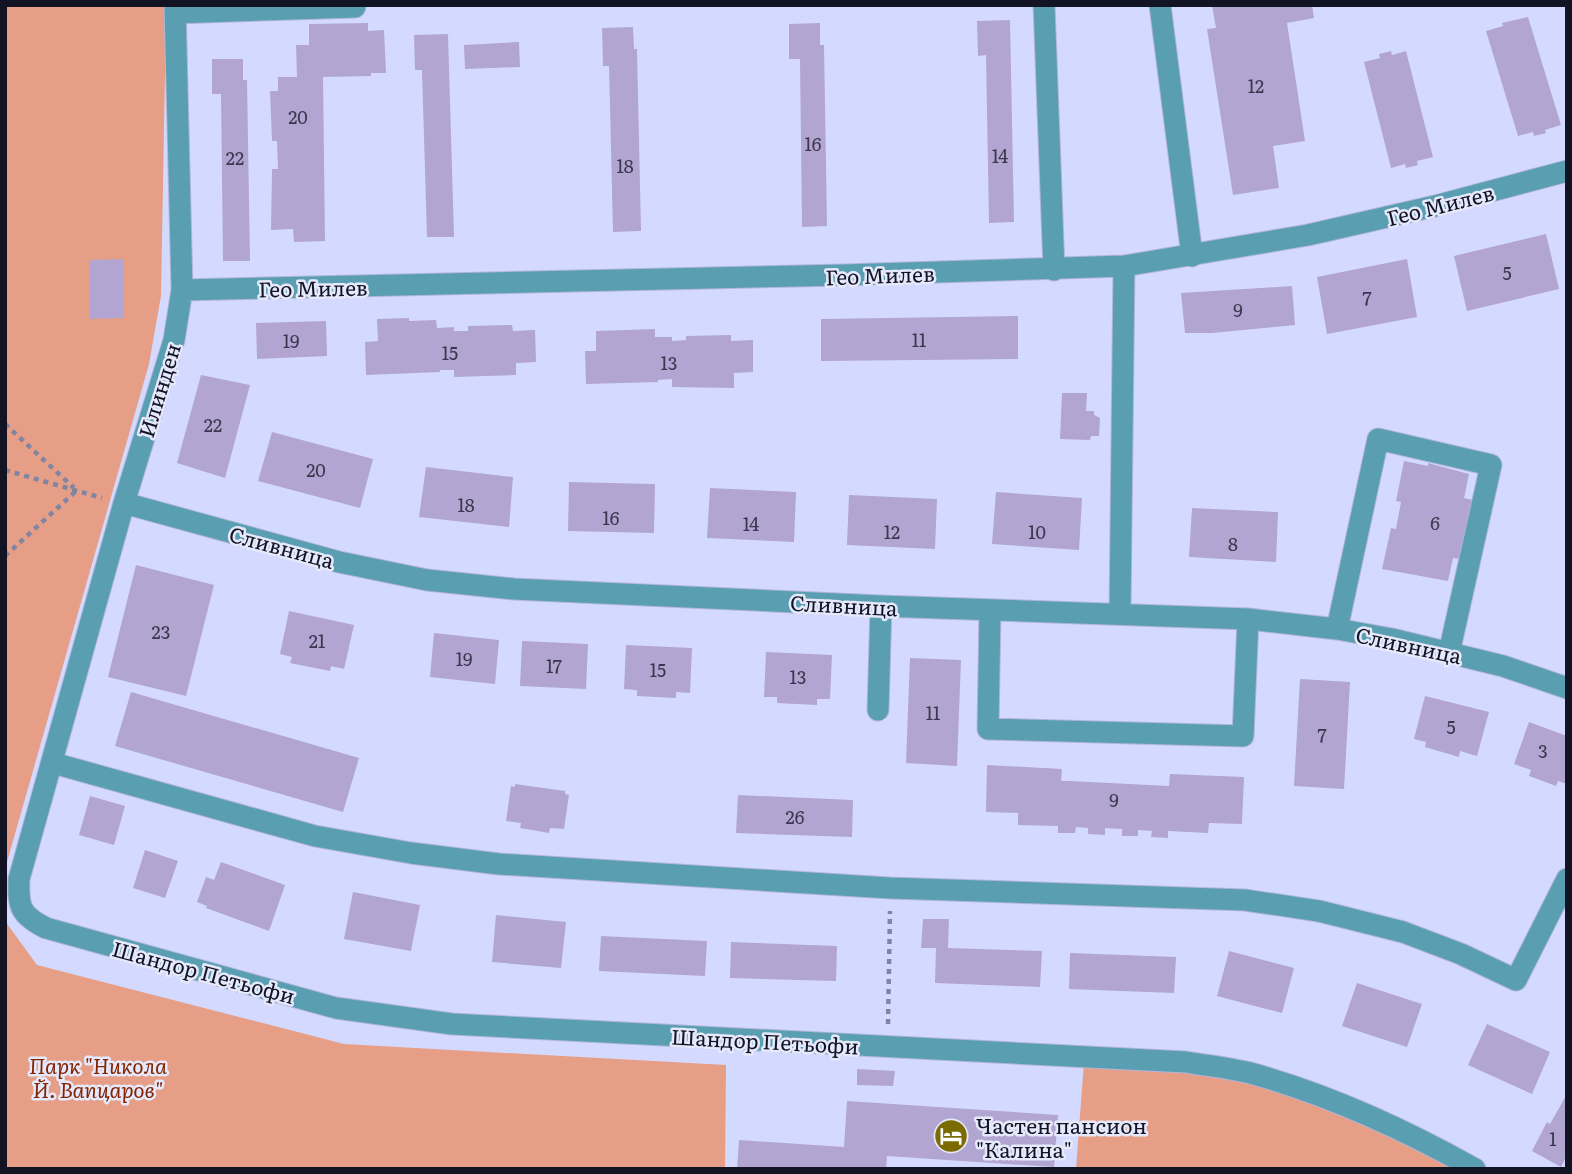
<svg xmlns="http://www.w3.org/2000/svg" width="1572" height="1174" font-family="Literata,serif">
  <rect width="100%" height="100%" fill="#d4daff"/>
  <path fill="#e69e86" d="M5,5H165L166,17L161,296L149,364L5,869Z
    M5,921L37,965L344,1044L726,1065L725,1169H5Z
    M1084,1062L1180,1070L1277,1086L1383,1126L1461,1169H1076Z"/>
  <path fill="#b2a5d1" d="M1212,5H1312L1314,18L1287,23L1305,141L1273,146L1279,188L1233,195L1207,29L1216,28Z
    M1528,17L1561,125L1545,130L1546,133L1534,136L1533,132L1518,136L1486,31L1503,26L1502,23Z
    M1010,20L1014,222L989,223L986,55L978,56L977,21Z
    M368,23V31L384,30L386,73H371V76L323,77L325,241L294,242L293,229L271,230L272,169H278L277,141H272L270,91H278V77H297L296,45H309V24Z
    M820,23V45H824L827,226L802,227L800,59H789V24Z
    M633,27L634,49H637L641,231L613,232L609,66H603L602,28Z
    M448,34L454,237H427L422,70H415L414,35Z
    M519,42L520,67L465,69L464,45Z
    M1391,51L1392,55L1406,51L1433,157L1417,161L1418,165L1406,168L1405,164L1391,168L1364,62L1380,58L1379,54Z
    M212,59H243V80H247L250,261H223L221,94H212Z
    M1546,234L1559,289L1467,311L1454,256Z
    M123,259L124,318L90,319L89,260Z
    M1407,259L1417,317L1327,334L1317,277Z
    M1292,286L1295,325L1212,333H1185L1181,293Z
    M1018,316V359L821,361V319Z
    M409,318V321L436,320L437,328L454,327V331H468V326L512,325L513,331L535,330L536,362L516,363V375L454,377V370H440V372L366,375L365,342L378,341L377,319Z
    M326,321L327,356L257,359L256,323Z
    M655,329V337H672V341L686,340V336L731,335V341L753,340V372L734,373V388L672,387V379L658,380V382L586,384L585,351H596V331Z
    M201,375L250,385L225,478L177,463Z
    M1062,393H1087L1086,411H1094V415L1100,418L1099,436H1091L1090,440L1060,439Z
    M272,432L373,459L360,508L258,481Z
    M1404,461L1428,466V463L1469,474L1464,498L1473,500L1460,559L1453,558L1448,581L1382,569L1391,528L1396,529L1401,502L1396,501Z
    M426,467L513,477L509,527L419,517Z
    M569,482L655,484L654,533L568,531Z
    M710,488L796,492L794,542L707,538Z
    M996,492L1082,498L1079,550L992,544Z
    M849,495L937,499L935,549L847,545Z
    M1192,508L1278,512L1276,562L1189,557Z
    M136,565L214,585L186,696L108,677Z
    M289,611L354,625L344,669L331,666L330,671L290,663L292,657L280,654Z
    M434,633L499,640L495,684L430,677Z
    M522,641L588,644L586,689L520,686Z
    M626,645L692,648L690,693L676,692V698L637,696V690L624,689Z
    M766,652L832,655L830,699H817V705L777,703V697H764Z
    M910,658L961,660L957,766L906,763Z
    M1300,679L1350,682L1344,789L1294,786Z
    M131,692L359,758L343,812L115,746Z
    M1425,696L1489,712L1477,756L1460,751L1459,757L1425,747L1426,742L1414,739Z
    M1529,722L1567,736V784L1558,781L1556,786L1529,776L1531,770L1514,764Z
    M987,765L1062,769L1061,781H1070L1169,786L1170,774L1244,777L1242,824L1209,823L1208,833L1168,831V838L1151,837L1152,831L1138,830V836H1122V829L1105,828V835L1088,834V828L1076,827L1075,833H1058V826L1018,825V813L986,812Z
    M515,784L565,791V794L569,795L564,829L550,828L549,833L538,831L520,828L521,823L506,821L511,786L515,787Z
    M738,795L853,800L852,837L736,833Z
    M90,796L125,806L114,845L79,835Z
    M145,850L178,861L165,898L133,888Z
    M221,862L285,885L269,931L206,908L207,906L197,902L206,877L214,880Z
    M353,892L420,905L411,951L344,939Z
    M496,915L566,922L561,968L492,962Z
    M923,919H949L948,948L1042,951L1040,987L935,983L936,948H921Z
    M601,936L707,941L705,976L599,971Z
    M731,942L837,946L836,981L730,978Z
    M1229,951L1294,968L1282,1013L1217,996Z
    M1070,953L1176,957L1174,993L1069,989Z
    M1357,983L1422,1004L1407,1047L1342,1026Z
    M1487,1024L1550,1052L1532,1094L1468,1065Z
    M857,1069L895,1071L893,1086L857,1085Z
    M1567,1094V1155L1561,1167L1532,1151L1547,1122L1550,1124Z
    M847,1101L1058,1115L1054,1167L887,1156L886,1169H737L739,1140L844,1147Z"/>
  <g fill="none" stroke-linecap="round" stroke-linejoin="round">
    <g stroke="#b1b6d8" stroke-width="23">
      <path id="minor" d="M175,5L182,290L174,340L124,503L19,879C18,907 20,915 46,928L336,1008L452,1024L1186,1062C1208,1066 1232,1068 1254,1074C1332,1096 1404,1129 1475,1169
        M1044,5L1054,270
        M1160,5L1192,256
        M175,13L355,7
        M182,290L843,275L1124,266L1308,235L1435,206L1567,171
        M124,503L339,562L427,580L514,589L881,606L1248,619L1337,629L1392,639L1503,666L1567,688
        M990,610L988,729L1243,736L1248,619
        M1120,613L1124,266
        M1337,629L1378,439L1491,465L1449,653
        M878,710L881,606
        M53,763L315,836L411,853L499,864L890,888L1245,900L1319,911L1403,932L1461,954L1516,980L1567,879"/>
    </g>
    <path stroke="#8185a1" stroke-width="4.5" stroke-dasharray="5 5" stroke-linecap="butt" d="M5,424L74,488
      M5,470L102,498
      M5,556L76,491
      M888,1024L890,911"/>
    <use href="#minor" stroke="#5a9eb1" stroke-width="21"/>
  </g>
  <defs>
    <g id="hotel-disc" transform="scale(1.75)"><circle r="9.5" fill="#7b6b03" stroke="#e5e9fb"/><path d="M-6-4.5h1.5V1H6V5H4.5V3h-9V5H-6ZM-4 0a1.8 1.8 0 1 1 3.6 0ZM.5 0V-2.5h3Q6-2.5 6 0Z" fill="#fff"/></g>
  </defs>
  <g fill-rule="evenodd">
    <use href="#hotel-disc" x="951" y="1136"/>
  </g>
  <g text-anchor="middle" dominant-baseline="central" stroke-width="5" stroke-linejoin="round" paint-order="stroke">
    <g font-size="18" fill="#3a384f">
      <text x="1256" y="85">12</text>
      <text x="298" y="116">20</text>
      <text x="813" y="143">16</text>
      <text x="1000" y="155">14</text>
      <text x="235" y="157">22</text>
      <text x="625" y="165">18</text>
      <text x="1507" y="272">5</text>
      <text x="1367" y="297">7</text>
      <text x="1238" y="309">9</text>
      <text x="919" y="339">11</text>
      <text x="291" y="340">19</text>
      <text x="450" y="352">15</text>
      <text x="669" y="362">13</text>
      <text x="213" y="424">22</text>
      <text x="316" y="469">20</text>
      <text x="466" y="504">18</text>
      <text x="611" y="517">16</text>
      <text x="1435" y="522">6</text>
      <text x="751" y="523">14</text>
      <text x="892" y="531">12</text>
      <text x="1037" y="531">10</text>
      <text x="1233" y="543">8</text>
      <text x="161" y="631">23</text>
      <text x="317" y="640">21</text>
      <text x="464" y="658">19</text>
      <text x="554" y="665">17</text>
      <text x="658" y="669">15</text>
      <text x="798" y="676">13</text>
      <text x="933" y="712">11</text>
      <text x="1451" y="726">5</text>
      <text x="1322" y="734">7</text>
      <text x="1543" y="750">3</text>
      <text x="1114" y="799">9</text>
      <text x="795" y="816">26</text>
      <text x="1553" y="1138">1</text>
    </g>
    <g font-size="21" fill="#121424" stroke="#e5e9fb">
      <text transform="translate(1440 204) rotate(-14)">Гео Милев</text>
      <text transform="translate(880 274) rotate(-2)">Гео Милев</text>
      <text transform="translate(313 287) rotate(-1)">Гео Милев</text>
      <text transform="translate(158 390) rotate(-73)">Илинден</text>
      <text transform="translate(282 546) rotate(15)">Сливница</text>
      <text transform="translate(844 604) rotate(3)">Сливница</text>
      <text transform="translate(1409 644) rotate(12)">Сливница</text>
      <text transform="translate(204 971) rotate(15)">Шандор Петьофи</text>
      <text transform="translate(765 1040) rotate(3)">Шандор Петьофи</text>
    </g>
    <g font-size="21" font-style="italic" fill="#832500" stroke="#e5e9fb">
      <text x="98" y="1064">Парк "Никола<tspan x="98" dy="24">Й. Вапцаров"</tspan></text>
    </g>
    <g font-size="21" fill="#121424" stroke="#e5e9fb" text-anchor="start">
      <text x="976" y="1124">Частен пансион<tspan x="976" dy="24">"Калина"</tspan></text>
    </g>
  </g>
  <rect width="1572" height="1174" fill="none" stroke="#121424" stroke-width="14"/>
</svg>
